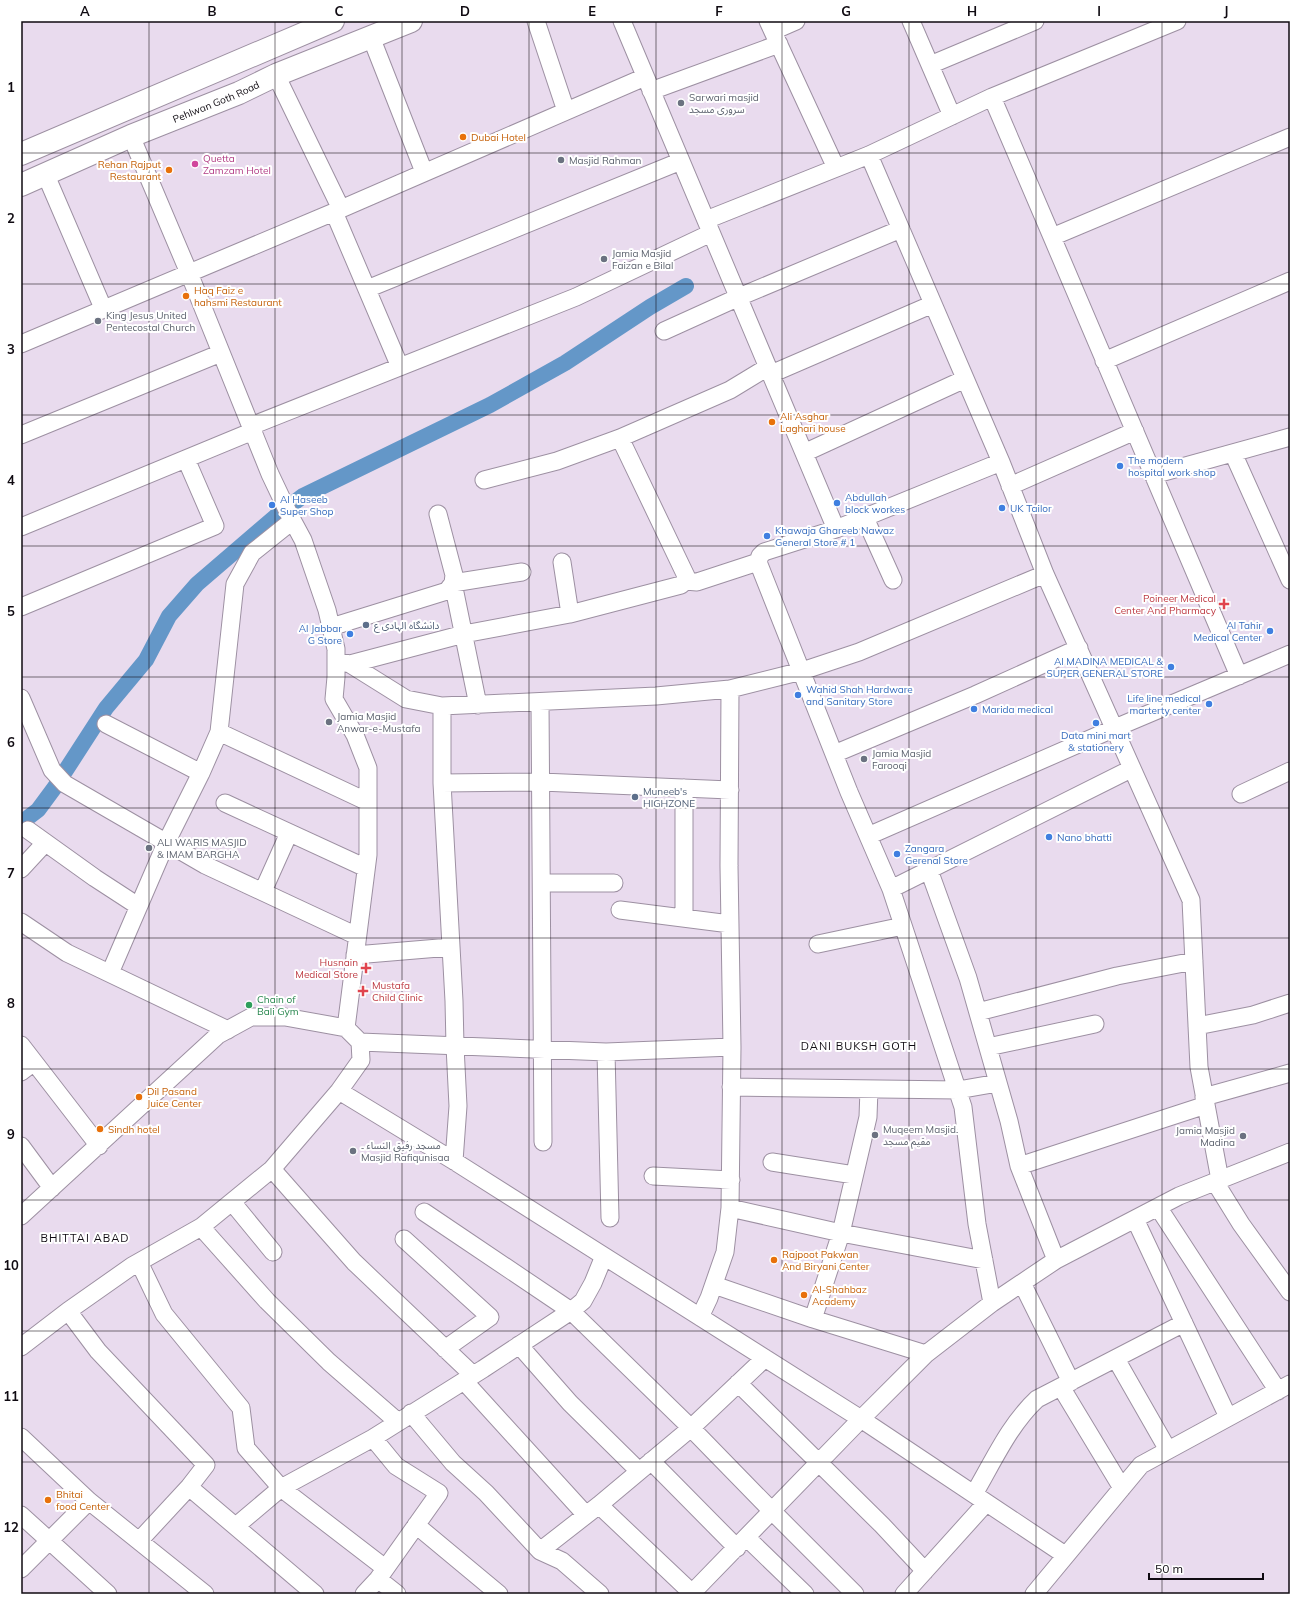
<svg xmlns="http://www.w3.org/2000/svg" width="1311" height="1615" font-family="Mulish,'Noto Sans Arabic',sans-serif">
  <rect width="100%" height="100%" fill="#e9dbee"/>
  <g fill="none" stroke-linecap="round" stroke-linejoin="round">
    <path stroke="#6497c8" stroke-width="16" d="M21,823L38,810L55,787L106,708L146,660L169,616L197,584L275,517L303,496L490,405L565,363L650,307L686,286"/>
    <g stroke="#9d90a2" stroke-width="19">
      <path id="minor" d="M536,21L566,111
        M622,21L836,529
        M768,21L836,168
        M911,21L952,116
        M773,31L796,21
        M371,37L424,172
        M930,65L1035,21
        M276,75L341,209
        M651,91L779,44
        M992,97L1052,237L1239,676
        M869,155L1001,462L1045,574L1191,900L1199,1067L1220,1180
        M45,173L103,308
        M334,212L400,367
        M706,220L869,155L992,97L1177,21
        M1052,237L1290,137
        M367,289L681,161
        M664,331L739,297L901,229
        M21,344L334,212L645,77
        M1104,361L1290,281
        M771,374L933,304
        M251,426L576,297L711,233
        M21,435L221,353
        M804,453L965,379
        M1233,453L1290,580
        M1153,475L1290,437
        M484,480L557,461L620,438L730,390L768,367
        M1010,486L1135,431
        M865,518L893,580
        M21,527L253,431
        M562,562L570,614
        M685,581L697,582L758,562
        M21,607L215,526L186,459
        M331,627L447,591L453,583L454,575L438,514
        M337,661L350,664L406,699L442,706L656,696L730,689L802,671L859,652L1045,574
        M350,664L464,634L570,614L681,585L685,581L686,576L620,438
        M21,698L52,770L65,784L205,865L357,936
        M540,702L543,1142
        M478,705L453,583L522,572
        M442,706V783L454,1001L455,1046L458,1106L454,1161
        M106,724L201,773
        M219,732L368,802
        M834,754L975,695L1079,648
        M442,783L541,782L730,790
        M1241,794L1290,771
        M225,803L366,868
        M28,830L95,878L138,906
        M868,836L1115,728L1290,654
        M21,869L45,843
        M929,870L968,978L1009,1121L1019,1166L1056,1260
        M542,883H614
        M891,889L1131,769
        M263,891L289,833
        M620,910L730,924
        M684,918V788
        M21,922L67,953L228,1030
        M818,944L903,926
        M355,955L451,947
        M110,973L166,843L201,773L219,732L235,584L252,553L292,521
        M978,1012L1117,976L1194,961
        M1197,1026L1253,1015L1290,1003
        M360,1042L606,1052L732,1047
        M21,1045L99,1146
        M988,1047L1095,1024
        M606,1052L610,1218
        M21,1072L34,1062
        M731,1087L958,1090L998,1083
        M339,1091L454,1161L861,1419L1065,1555
        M1204,1097L1290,1073
        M21,1146L52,1188
        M772,1162L854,1175
        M1019,1166L1206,1105
        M272,1169L354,1262L473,1375
        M653,1176L731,1180
        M1215,1182L1241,1224L1290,1292
        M232,1202L273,1252
        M1158,1207L1278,1391
        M730,1208L841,1233L984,1260
        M424,1212L571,1311L691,1428L772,1511L855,1594
        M21,1216L218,1035L251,1017H285L346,1028
        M1135,1219L1228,1417
        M201,1227L267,1301L329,1362L398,1422
        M404,1239L490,1317L445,1349
        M139,1262L164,1314L241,1408L246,1448L281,1488L385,1568
        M1022,1283L1071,1382
        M714,1285L813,1319L926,1354
        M992,1303L977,1224L963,1107L891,889L849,792L758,562L760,556L764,552L836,529L1001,462
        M68,1311L98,1351L206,1465L189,1487L139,1541
        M700,1317L709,1298L725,1252L730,1208L732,1047L729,866L730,689
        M813,1319L841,1233L868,1117L869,1089
        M519,1345L570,1403L639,1471
        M21,1347L68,1311L132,1266L201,1227L272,1169L339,1091L361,1060L360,1042L346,1028L368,855V768L355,735L334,699L336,677V649L327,610L303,540L289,514L270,474L189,273L131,136
        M1116,1359L1168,1450
        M464,1381L586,1515
        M738,1383L882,1525L925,1571
        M1061,1387L1122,1488
        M411,1413L453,1463L486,1493L540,1551L562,1561L600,1594
        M21,1437L89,1501L205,1594
        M651,1461L737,1548
        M189,1487L315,1594
        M974,1494C993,1462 1009,1425 1037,1399L1184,1323
        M599,1505L692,1593
        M21,1515L108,1594
        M416,1525L499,1594
        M236,1526L281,1488L373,1438L483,1369L571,1311L583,1301L593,1283L604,1256
        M747,1538L805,1594
        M540,1551L599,1505L691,1428L765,1358
        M21,1569L89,1501
        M378,1579L397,1594
        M364,1594L378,1579L439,1493L396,1466L373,1438
        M691,1594L861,1419L926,1354L992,1303L1056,1260L1179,1196L1290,1152
        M904,1594L986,1503
        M1034,1594L1141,1465L1290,1384"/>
    </g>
    <g stroke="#9d90a2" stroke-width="24">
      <g id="secondary">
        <path d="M21,154L333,21"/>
        <path id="s1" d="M21,185L131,136L239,93L276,75L411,21"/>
      </g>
    </g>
    <use href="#minor" stroke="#fff" stroke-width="17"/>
    <use href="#secondary" stroke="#fff" stroke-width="22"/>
  </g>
  <path fill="none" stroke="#0f0a11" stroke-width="1" stroke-opacity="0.55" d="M149,21V1594M275,21V1594M402,21V1594M529,21V1594M656,21V1594M782,21V1594M909,21V1594M1036,21V1594M1162,21V1594M21,153H1290M21,284H1290M21,415H1290M21,546H1290M21,677H1290M21,808H1290M21,938H1290M21,1069H1290M21,1200H1290M21,1331H1290M21,1462H1290"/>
  <g fill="#6b7280" stroke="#fff" stroke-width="1.5">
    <circle cx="681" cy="103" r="4"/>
    <circle cx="561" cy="160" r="4"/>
    <circle cx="604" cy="259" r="4"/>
    <circle cx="98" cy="321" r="4"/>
    <circle cx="329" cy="722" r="4"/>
    <circle cx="864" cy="759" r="4"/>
    <circle cx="149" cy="848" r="4"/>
    <circle cx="875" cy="1135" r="4"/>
    <circle cx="1243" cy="1136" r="4"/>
    <circle cx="353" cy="1151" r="4"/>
  </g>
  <g fill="#e8710a" stroke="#fff" stroke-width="1.5">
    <circle cx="463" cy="137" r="4"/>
    <circle cx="169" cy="170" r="4"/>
    <circle cx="186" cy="296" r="4"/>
    <circle cx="772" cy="422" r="4"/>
    <circle cx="139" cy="1097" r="4"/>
    <circle cx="100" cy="1129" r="4"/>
    <circle cx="774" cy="1260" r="4"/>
    <circle cx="804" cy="1295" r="4"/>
    <circle cx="48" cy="1500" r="4"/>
  </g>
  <circle fill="#d1479c" stroke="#fff" stroke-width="1.5" cx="195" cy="164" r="4"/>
  <g fill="#3f7fe0" stroke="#fff" stroke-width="1.5">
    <circle cx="1120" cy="466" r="4"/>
    <circle cx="837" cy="503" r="4"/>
    <circle cx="272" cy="505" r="4"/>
    <circle cx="1002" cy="508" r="4"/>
    <circle cx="767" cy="536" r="4"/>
    <circle cx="1270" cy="631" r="4"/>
    <circle cx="350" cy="634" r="4"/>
    <circle cx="1171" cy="667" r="4"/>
    <circle cx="798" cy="695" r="4"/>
    <circle cx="1209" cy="704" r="4"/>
    <circle cx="974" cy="709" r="4"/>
    <circle cx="1096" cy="723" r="4"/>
    <circle cx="1049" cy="837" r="4"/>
    <circle cx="897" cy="854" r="4"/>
  </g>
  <g fill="#e0444e" stroke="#fff" stroke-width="1.5">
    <path d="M1222 598h4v4h4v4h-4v4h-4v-4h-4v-4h4z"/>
    <path d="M364 962h4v4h4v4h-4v4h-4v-4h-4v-4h4z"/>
    <path d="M361 985h4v4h4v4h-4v4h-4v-4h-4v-4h4z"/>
  </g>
  <g fill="#5c6f8a" stroke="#fff" stroke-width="1.5">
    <circle cx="366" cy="625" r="4"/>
    <circle cx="635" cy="797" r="4"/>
  </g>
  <circle fill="#2e9e5b" stroke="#fff" stroke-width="1.5" cx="249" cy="1005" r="4"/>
  <g text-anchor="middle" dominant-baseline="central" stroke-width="4" stroke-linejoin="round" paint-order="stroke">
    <g font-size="10" fill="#5b616d" stroke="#fff" text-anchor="start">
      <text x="689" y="97">Sarwari masjid<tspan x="689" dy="12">سروری مسجد</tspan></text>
      <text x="569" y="160">Masjid Rahman</text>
      <text x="612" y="253">Jamia Masjid<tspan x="612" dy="12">Faizan e Bilal</tspan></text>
      <text x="106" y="315">King Jesus United<tspan x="106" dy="12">Pentecostal Church</tspan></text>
      <text x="337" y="716">Jamia Masjid<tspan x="337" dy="12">Anwar-e-Mustafa</tspan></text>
      <text x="872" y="753">Jamia Masjid<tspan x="872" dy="12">Farooqi</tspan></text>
      <text x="157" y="842">ALI WARIS MASJID<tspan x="157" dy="12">&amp; IMAM BARGHA</tspan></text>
      <text x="883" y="1129">Muqeem Masjid.<tspan x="883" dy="12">مقیم مسجد</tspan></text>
      <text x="1235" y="1130" text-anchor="end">Jamia Masjid<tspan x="1235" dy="12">Madina</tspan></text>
      <text x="361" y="1145">مسجد رفیق النساء ۔<tspan x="361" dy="12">Masjid Rafiqunisaa</tspan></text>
    </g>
    <g font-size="10" fill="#0f0a11" stroke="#fff">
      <text stroke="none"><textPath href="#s1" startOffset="212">Pehlwan Goth Road</textPath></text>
    </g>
    <g font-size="10" fill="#c56008" stroke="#fff" text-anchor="start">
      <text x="471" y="137">Dubai Hotel</text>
      <text x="161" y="164" text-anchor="end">Rehan Rajput<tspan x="161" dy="12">Restaurant</tspan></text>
      <text x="194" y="290">Haq Faiz e<tspan x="194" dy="12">hahsmi Restaurant</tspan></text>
      <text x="780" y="416">Ali Asghar<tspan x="780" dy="12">Laghari house</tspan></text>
      <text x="147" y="1091">Dil Pasand<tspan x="147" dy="12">Juice Center</tspan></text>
      <text x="108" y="1129">Sindh hotel</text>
      <text x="782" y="1254">Rajpoot Pakwan<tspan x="782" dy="12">And Biryani Center</tspan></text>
      <text x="812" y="1289">Al-Shahbaz<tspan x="812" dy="12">Academy</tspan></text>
      <text x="56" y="1494">Bhitai<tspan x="56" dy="12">food Center</tspan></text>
    </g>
    <g font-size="10" fill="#b23c85" stroke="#fff" text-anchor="start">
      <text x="203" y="158">Quetta<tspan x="203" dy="12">Zamzam Hotel</tspan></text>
    </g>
    <g font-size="10" fill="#366cbe" stroke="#fff" text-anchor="start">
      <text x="1128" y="460">The modern<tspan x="1128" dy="12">hospital work shop</tspan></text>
      <text x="845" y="497">Abdullah<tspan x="845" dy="12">block workes</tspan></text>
      <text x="280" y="499">Al Haseeb<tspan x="280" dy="12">Super Shop</tspan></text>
      <text x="1010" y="508">UK Tailor</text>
      <text x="775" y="530">Khawaja Ghareeb Nawaz<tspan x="775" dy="12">General Store # 1</tspan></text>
      <text x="1262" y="625" text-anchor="end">Al Tahir<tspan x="1262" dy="12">Medical Center</tspan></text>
      <text x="342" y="628" text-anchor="end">Al Jabbar<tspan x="342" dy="12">G Store</tspan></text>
      <text x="1163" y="661" text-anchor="end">Al MADINA MEDICAL &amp;<tspan x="1163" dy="12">SUPER GENERAL STORE</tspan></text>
      <text x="806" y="689">Wahid Shah Hardware<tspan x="806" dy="12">and Sanitary Store</tspan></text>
      <text x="1201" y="698" text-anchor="end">Life line medical<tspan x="1201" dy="12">marterty center</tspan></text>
      <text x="982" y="709">Marida medical</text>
      <text x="1096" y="735" text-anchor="middle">Data mini mart<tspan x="1096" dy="12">&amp; stationery</tspan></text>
      <text x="1057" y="837">Nano bhatti</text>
      <text x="905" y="848">Zangara<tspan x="905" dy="12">Gerenal Store</tspan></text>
    </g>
    <g font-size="10" fill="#be3a42" stroke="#fff" text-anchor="end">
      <text x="1216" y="598">Poineer Medical<tspan x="1216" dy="12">Center And Pharmacy</tspan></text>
      <text x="358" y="962">Husnain<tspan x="358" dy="12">Medical Store</tspan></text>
      <text x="372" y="985" text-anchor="start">Mustafa<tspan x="372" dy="12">Child Clinic</tspan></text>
    </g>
    <g font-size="10" fill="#4e5e75" stroke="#fff" text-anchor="start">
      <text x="374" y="625">دانشگاہ الہادی ع</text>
      <text x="643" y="791">Muneeb's<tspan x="643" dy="12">HIGHZONE</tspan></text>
    </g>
    <g font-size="10" fill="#27864d" stroke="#fff" text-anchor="start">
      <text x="257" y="999">Chain of<tspan x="257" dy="12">Bali Gym</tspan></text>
    </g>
    <g font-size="11" letter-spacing="1" fill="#0f0a11" stroke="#fff">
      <text x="859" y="1046">DANI BUKSH GOTH</text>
      <text x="85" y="1238">BHITTAI ABAD</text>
    </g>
  </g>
  <rect width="1311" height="1615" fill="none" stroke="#ffffff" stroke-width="44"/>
  <path d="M1149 1573v6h114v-6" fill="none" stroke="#0f0a11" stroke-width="2"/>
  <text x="1155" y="1573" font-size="12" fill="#0f0a11" stroke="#ffffff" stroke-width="3" paint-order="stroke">50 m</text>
  <rect x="22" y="22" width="1267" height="1571" fill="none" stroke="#0f0a11" stroke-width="1.5"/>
  <g font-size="13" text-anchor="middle" font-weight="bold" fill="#0f0a11">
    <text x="85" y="16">A</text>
    <text x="212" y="16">B</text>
    <text x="339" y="16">C</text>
    <text x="465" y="16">D</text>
    <text x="592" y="16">E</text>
    <text x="719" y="16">F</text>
    <text x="846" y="16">G</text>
    <text x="972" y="16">H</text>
    <text x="1099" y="16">I</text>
    <text x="1226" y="16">J</text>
    <text x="11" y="92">1</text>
    <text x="11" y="223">2</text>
    <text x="11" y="354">3</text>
    <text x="11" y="485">4</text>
    <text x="11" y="616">5</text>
    <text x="11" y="747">6</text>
    <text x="11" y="878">7</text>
    <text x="11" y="1008">8</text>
    <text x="11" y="1139">9</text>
    <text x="11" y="1270">10</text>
    <text x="11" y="1401">11</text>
    <text x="11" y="1532">12</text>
  </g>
</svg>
